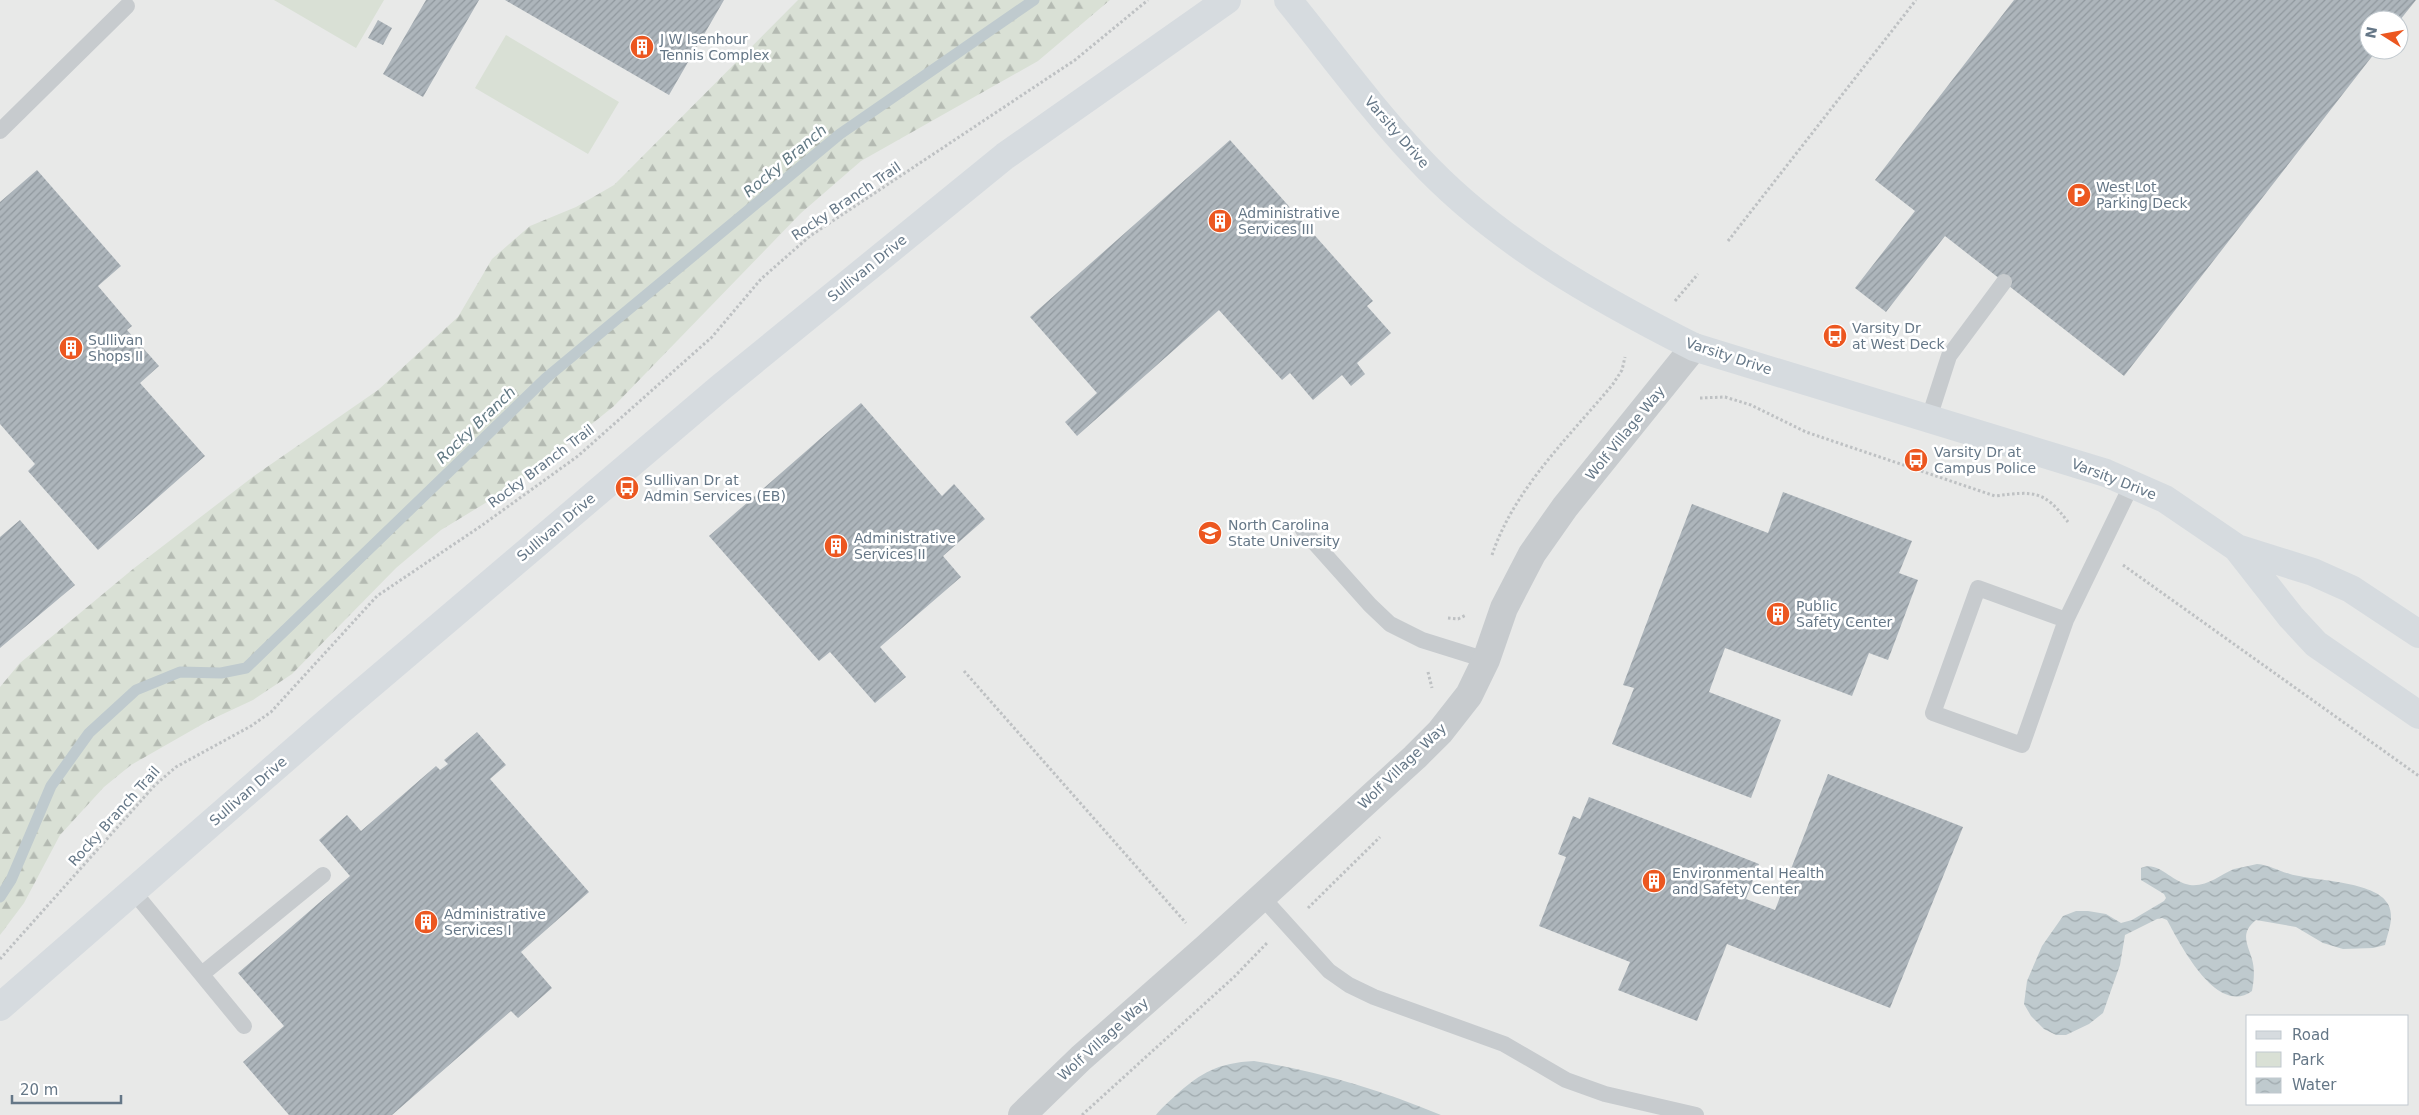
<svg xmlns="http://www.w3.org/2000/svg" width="2419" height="1115" font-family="'DejaVu Sans',sans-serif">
  <defs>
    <pattern id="forest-firs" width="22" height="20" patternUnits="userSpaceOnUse" patternTransform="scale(1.25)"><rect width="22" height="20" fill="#d9e0d5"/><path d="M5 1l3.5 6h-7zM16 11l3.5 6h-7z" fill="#b4bab2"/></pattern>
    <pattern id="water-waves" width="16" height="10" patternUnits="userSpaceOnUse" patternTransform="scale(1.25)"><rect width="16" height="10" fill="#bfcace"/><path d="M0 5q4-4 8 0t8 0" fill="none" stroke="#9fa9ad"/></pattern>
    <pattern id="building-hatch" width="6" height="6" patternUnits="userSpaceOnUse" patternTransform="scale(1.25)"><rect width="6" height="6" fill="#adb5bb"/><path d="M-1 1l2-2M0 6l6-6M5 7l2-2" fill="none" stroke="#90989e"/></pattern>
  </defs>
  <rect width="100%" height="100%" fill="#f8f8f4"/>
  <path fill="#e8e9e8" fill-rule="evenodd" d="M0,0H2419V1115H0ZM2369,20H2399V50H2369ZM2248,1016H2408V1104H2248Z"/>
  <path fill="#d9e0d5" d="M274,0H384L356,48Z
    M506,35L619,102L588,154L475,88Z"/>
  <path fill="url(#forest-firs)" d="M798,0H1110L1038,61L861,161L801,213L614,406L520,482L441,530L396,568L292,674L253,700L208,721L131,765L104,787L60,835L24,903L0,935V687L20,663L133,569L254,476L378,390L458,317L492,259L530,226L576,207L614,185Z"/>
  <path fill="url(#water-waves)" d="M2257,864C2270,865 2278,871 2290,874C2314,881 2376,881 2388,904C2395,918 2388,931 2385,945L2373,948L2343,949L2323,943L2296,927L2256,920C2240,933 2247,943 2252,959C2255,970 2254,980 2252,991C2217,1017 2180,944 2167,920L2162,918L2157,919L2125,935L2120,965L2103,1013L2089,1024L2066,1035H2056L2044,1029L2031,1016L2024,1004L2027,981L2042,946L2063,916L2076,911H2088L2106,914L2121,923L2132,920L2164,901L2166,898L2164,894L2141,880V868C2158,860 2171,882 2190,885C2207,887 2220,875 2234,869C2242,867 2250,866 2257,864Z
    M1254,1061C1318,1071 1381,1090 1441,1115H1156C1161,1108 1169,1102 1176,1095C1202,1072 1218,1063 1254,1061Z"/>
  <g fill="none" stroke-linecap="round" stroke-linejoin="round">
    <path stroke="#bfcace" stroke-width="11" d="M0,897L11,880L51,786L89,733L136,690L180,672L221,673L246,668L546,378L840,134L1034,0"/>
  </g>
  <path fill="url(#building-hatch)" d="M426,0H479L423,97L383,74Z
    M505,0H724L669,95Z
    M2014,0H2416L2400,20H2369V50H2377L2124,376L1945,236L1886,312L1855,288L1915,211L1875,180Z
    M378,20L392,28L383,45L368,38Z
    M1230,140L1373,301L1367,306L1391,333L1357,363L1365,374L1351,386L1342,375L1313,400L1290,373L1282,380L1219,310L1077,436L1065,422L1097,393L1030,317Z
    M37,170L121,266L98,286L132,326L127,330L159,366L140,383L205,456L98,550L28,471L35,464L0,424V202Z
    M861,403L942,496L954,484L985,519L943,556L961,577L880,647L906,677L875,703L830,652L819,661L709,536Z
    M1783,492L1912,541L1899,573L1918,580L1888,660L1869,653L1852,696L1725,648L1709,692L1781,720L1751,798L1612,744L1634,688L1623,685L1692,504L1768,533Z
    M20,520L75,585L0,648V537Z
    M477,732L506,765L490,779L589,892L521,952L552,988L518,1018L511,1011L392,1115H289L243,1062L284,1026L238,973L350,876L319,840L347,815L361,831L436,766L440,770L448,764L444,760Z
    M1828,774L1963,827L1890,1008L1727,944L1697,1021L1618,990L1630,962L1539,926L1566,857L1558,854L1573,816L1580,819L1589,797L1759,864L1746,899L1775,910Z"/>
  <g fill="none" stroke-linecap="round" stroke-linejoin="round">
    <path stroke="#bec1c3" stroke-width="3" stroke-dasharray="2.5 2.5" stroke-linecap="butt" d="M1728,241L1916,0
      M1675,301L1698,274
      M1700,398L1725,397L1751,405L1806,432L1995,496C2034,491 2044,490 2068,522
      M1492,555C1514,489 1569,437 1613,384L1622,370L1625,357
      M2123,565L2419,776
      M1448,618L1458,619L1466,615
      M964,671L1186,923
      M1428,672L1432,688
      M1308,908L1380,837
      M0,959L155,785L176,767L251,726L271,712L377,596L481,526L578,456L712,337L761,279L810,236L1075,60L1148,0
      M1082,1115L1234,977L1267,943"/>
    <path stroke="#c7cbce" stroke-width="16" d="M0,131L127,6
      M1929,418L1949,356L2004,282
      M1303,530L1370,605L1390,624L1422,640L1486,660
      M2066,620L2022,745L1933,713L1978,588L2066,620L2132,484
      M133,891L244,1026
      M1262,897L1329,971L1349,985L1374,997L1504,1044L1566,1080L1605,1094L1696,1115
      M202,974L323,875"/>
    <path stroke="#c7cbce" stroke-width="28" d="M1022,1115L1081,1058L1207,947L1415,757L1440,732L1469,695L1486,660L1504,608L1532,554L1565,507L1694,347"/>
    <path stroke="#d6dbdf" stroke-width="28" d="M1288,0C1331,53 1371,108 1418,158C1494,240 1595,297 1694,347L2106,473L2165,499L2237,548L2313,572L2351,589L2419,634
      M2237,548L2291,617L2316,644L2419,715
      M0,1007L341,710L720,388L1005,156L1227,0"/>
  </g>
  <defs>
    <g id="building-disc" transform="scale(1.25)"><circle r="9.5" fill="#ec5720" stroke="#fff"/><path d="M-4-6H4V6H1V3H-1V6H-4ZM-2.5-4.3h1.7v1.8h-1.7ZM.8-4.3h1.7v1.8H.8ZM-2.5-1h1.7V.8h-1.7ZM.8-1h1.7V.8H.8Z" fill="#fff"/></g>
    <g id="parking-disc" transform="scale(1.25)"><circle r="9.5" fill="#ec5720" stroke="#fff"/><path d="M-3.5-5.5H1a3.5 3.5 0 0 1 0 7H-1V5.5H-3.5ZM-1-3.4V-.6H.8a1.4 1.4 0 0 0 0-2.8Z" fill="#fff"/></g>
    <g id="bus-disc" transform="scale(1.25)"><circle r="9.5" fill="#ec5720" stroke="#fff"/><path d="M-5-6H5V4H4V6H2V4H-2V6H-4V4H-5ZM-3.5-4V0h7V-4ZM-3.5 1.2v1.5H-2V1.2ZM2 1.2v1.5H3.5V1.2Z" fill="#fff"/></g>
    <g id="university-disc" transform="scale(1.25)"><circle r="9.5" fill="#ec5720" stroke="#fff"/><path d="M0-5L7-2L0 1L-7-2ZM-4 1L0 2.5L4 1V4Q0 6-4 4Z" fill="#fff"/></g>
  </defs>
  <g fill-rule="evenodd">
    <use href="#building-disc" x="642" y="47"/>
    <use href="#parking-disc" x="2079" y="195"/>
    <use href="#building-disc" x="1220" y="221"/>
    <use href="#bus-disc" x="1835" y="336"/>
    <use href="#building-disc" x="71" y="348"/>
    <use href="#bus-disc" x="1916" y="460"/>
    <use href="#bus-disc" x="627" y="488"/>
    <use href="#university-disc" x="1210" y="533"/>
    <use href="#building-disc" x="836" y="546"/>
    <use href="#building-disc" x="1778" y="614"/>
    <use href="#building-disc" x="1654" y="881"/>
    <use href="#building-disc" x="426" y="922"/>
  </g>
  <g text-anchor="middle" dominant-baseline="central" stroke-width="5" stroke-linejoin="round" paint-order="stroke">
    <g font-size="14" fill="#657787" stroke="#fff" text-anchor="start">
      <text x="660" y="39">J W Isenhour<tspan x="660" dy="16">Tennis Complex</tspan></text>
      <text x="2096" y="187">West Lot<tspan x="2096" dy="16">Parking Deck</tspan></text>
      <text x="1238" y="213">Administrative<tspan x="1238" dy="16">Services III</tspan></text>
      <text x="1852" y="328">Varsity Dr<tspan x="1852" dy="16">at West Deck</tspan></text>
      <text x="88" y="340">Sullivan<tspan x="88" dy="16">Shops II</tspan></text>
      <text x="1934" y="452">Varsity Dr at<tspan x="1934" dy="16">Campus Police</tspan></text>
      <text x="644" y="480">Sullivan Dr at<tspan x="644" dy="16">Admin Services (EB)</tspan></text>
      <text x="1228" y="525">North Carolina<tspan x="1228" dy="16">State University</tspan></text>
      <text x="854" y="538">Administrative<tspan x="854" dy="16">Services II</tspan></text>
      <text x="1796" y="606">Public<tspan x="1796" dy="16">Safety Center</tspan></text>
      <text x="1672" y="873">Environmental Health<tspan x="1672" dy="16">and Safety Center</tspan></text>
      <text x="444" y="914">Administrative<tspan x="444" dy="16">Services I</tspan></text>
    </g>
    <g font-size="14" fill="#657787" stroke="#fff">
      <text transform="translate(1397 132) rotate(49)">Varsity Drive</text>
      <text transform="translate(846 201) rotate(-34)">Rocky Branch Trail</text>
      <text transform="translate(867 268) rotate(-39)">Sullivan Drive</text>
      <text transform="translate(1729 356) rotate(18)">Varsity Drive</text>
      <text transform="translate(1625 433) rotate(-51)">Wolf Village Way</text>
      <text transform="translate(541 466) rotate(-37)">Rocky Branch Trail</text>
      <text transform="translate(2114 479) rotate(21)">Varsity Drive</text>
      <text transform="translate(556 527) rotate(-40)">Sullivan Drive</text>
      <text transform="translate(1402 766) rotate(-44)">Wolf Village Way</text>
      <text transform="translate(248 791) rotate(-41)">Sullivan Drive</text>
      <text transform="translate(114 816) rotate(-48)">Rocky Branch Trail</text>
      <text transform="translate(1103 1039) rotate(-42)">Wolf Village Way</text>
    </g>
    <g font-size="15" font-style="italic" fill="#617883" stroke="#fff">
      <text transform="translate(785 161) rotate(-40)">Rocky Branch</text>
      <text transform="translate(476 425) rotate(-44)">Rocky Branch</text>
    </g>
  </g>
  <rect x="2246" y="1015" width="162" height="90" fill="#ffffff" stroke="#c1c9cf"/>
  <rect x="2256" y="1031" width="25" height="8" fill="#d6dbdf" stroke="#c1c9cf"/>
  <text x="2292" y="1040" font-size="15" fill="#657787">Road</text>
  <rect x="2256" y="1052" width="25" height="15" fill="#d9e0d5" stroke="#c1c9cf"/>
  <text x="2292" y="1065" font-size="15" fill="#657787">Park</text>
  <rect x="2256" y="1078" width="25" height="15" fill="url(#water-waves)" stroke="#c1c9cf"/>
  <text x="2292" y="1090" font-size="15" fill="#657787">Water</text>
  <g transform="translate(2384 35) rotate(281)"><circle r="24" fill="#ffffff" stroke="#c1c9cf"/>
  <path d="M0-4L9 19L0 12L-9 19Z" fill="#ec5720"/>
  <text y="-8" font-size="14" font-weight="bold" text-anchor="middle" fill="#657787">N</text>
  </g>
  <path d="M12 1095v8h109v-8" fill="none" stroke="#657787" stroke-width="2.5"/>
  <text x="20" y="1095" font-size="15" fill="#657787" stroke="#ffffff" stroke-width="4" paint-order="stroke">20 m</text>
</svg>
